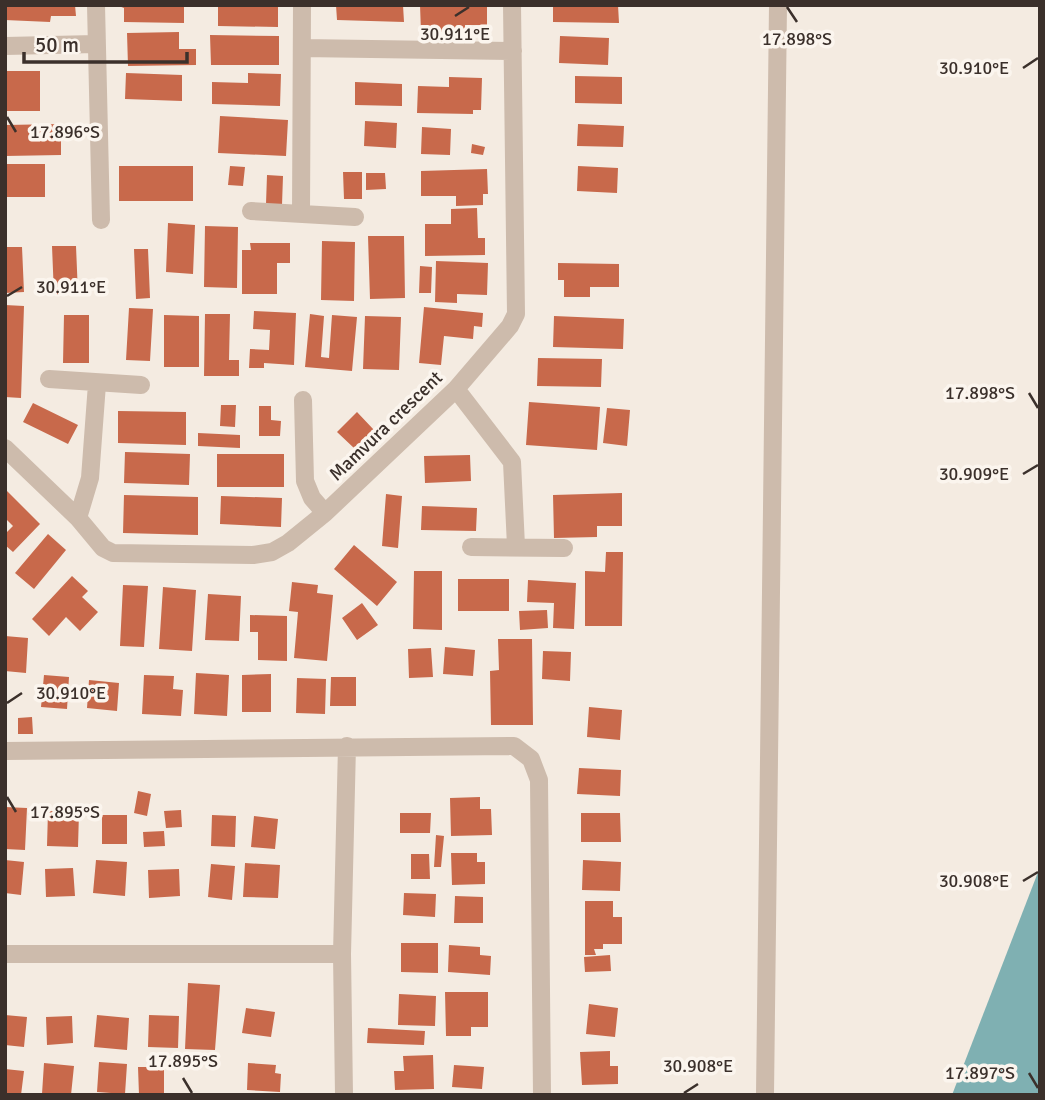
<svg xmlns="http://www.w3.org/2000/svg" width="1045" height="1100" font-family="Signika,sans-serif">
  <rect width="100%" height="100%" fill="#f4ebe1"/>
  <path fill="#7fb0b2" d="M1040,867V1095H952Z"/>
  <path fill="#c8694b" d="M5,5H75L76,16H51L50,22L5,20Z
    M116,5H184V23L124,22V8Z
    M218,5H278V27L218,26Z
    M336,5H403L404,22L337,20Z
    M420,5H487V25H465V32H421Z
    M553,5H618L619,23L553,22Z
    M179,32V49H196V65L128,66L127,33Z
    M210,35L279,36V65H211Z
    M560,36L609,38L608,65L559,63Z
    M5,71H40V111H5Z
    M126,73L182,75V101L125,99Z
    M248,73L281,74L280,106L212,104V82L248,83Z
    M575,76L622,77V104L575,103Z
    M449,77L482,78L481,110H473V114L417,113L418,86L449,87Z
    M355,82L402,84V106L355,105Z
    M220,116L288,120L286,156L218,153Z
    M365,121L397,123L396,148L364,146Z
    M61,124V155L5,156V125Z
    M578,124L624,126L623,147L577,146Z
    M422,127L451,129L450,155L421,154Z
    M472,144L485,147L483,155L471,153Z
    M5,164H45V197H5Z
    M119,166H193V201H119Z
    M230,166L245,167L243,186L228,185Z
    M578,166L618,168L617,193L577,191Z
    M487,169L488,194H483V205L456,206V196H421V171Z
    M343,172H362V199H344Z
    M366,173H385L386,189L366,190Z
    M267,175L283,176L282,205L266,204Z
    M477,208L478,238H485V255L425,256V224H451V209Z
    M168,223L195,225L193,274L166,272Z
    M205,226L238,227L237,288L204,287Z
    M368,236H404L405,298L370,299Z
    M322,241L355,242L354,301L321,300Z
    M250,243H290V263H277V294H242V250H251Z
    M52,246H76L78,294L54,295Z
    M5,247H22L24,292L5,293Z
    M134,249H148L150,298L136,299Z
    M436,261L488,263L487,295L457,294V303L435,302Z
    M558,263L619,264V287H590V297H564V280H558Z
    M420,266L432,267L431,293H419Z
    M5,305L24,306L21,398L5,397Z
    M424,307L483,313L482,327L474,326L473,339L444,336L441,365L419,363Z
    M129,308L153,309L150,361L126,360Z
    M254,311L296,313L294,365L264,363V368H249L250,349L269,350L270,330L253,329Z
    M205,314H230L229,360H239V376H204Z
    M310,314L324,316L321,357L329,358L332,315L357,317L352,371L305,367Z
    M64,315H89V363H63Z
    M164,315L199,316V367H164Z
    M365,316L401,317L399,370L363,369Z
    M554,316L624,319L623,349L553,347Z
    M538,358L602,359L601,387L537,386Z
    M529,402L600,407L597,450L526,445Z
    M33,403L78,425L68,444L23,422Z
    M221,405H236L235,427L220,426Z
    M259,406H271V420L281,421L280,436H259Z
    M607,408L630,410L627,446L603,443Z
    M118,411L186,412V445L118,443Z
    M357,412L374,430L355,449L337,432Z
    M198,433L240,435V448L198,446Z
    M125,452L190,454L189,485L124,483Z
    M217,454H284V487H217Z
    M470,455L471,481L425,483L424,456Z
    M7,491L40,524L13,552L5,545V534L13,526L5,518Z
    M622,493V526H597V537L554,538L553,495Z
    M386,494L402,496L398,548L382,546Z
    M124,495L198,497V535L123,533Z
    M221,496L282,498L281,527L220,524Z
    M422,506L477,508L476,531L421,530Z
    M48,534L66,550L34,589L15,573Z
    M354,545L397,582L377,606L334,569Z
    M606,552H623L622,626H585V571L605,572Z
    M414,571H442V630L413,629Z
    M72,576L88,591L82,597L98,612L80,631L66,617L49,636L32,619Z
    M458,579H509V611H458Z
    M528,580L576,583L574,629L553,628L554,603L527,602Z
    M292,582L318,585L317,593L333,595L327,661L294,658L298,612L289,611Z
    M123,585L148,586L144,647L120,646Z
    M163,587L196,590L192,651L159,649Z
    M208,594L241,596L239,641L205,640Z
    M362,603L378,625L357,640L342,618Z
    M547,610L548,628L520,630L519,611Z
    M250,615L287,616V661L258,660V632H250Z
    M5,636L28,638L26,673L5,671Z
    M498,639H532L533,725H491L490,671L499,670Z
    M445,647L475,650L473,676L443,674Z
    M431,648L433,677L409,678L408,649Z
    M543,651L571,652L570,681L542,679Z
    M196,673L229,675L227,716L194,714Z
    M271,674V712H242V675Z
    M44,675L69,677L67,709L41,707Z
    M144,675L174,676L173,689L183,690L181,716L142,714Z
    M331,677H356V706H330Z
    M297,678L326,679L325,714L296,713Z
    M89,680L119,683L117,711L87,708Z
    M589,707L622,710L620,740L587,737Z
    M32,717L33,734H18V718Z
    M579,768L621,770L620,796L577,794Z
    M138,791L151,794L147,816L134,813Z
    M480,797V809H491L492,835L451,836L450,798Z
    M5,807L27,808L25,850L5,849Z
    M181,810L182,827L166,828L164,811Z
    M48,811L79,812L78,847L47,846Z
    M400,813H431L430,833H400Z
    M581,813H620L621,842H581Z
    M102,815H127V844H102Z
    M212,815L236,816L235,847L211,846Z
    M254,816L278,819L275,849L251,847Z
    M164,831L165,846L144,847L143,832Z
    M436,835L444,836L441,867H434Z
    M451,853H477V862H485V884L452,885Z
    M411,854H429L430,879H411Z
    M5,860L24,862L21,895L5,893Z
    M96,860L127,862L125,896L93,893Z
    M583,860L621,862L620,891L582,890Z
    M245,863L280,865L278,898L243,897Z
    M211,864L235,866L232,900L208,897Z
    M73,868L75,896L46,897L45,869Z
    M179,869L180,896L149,898L148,870Z
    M404,893L436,894L435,917L403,915Z
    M455,896L483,897V923H454Z
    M585,901H613V917H622V944H603V949H594L596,955H585Z
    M401,943H438V973L401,972Z
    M449,945L480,947V955L491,956L490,975L448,972Z
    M610,955L611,971L585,972L584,957Z
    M188,983L220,985L215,1050L185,1049Z
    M445,992H488V1027H471V1036H446Z
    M399,994L436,996L435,1026L398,1025Z
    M589,1004L618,1008L615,1037L586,1034Z
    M246,1008L275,1012L271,1037L242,1033Z
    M5,1015L27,1017L24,1047L5,1045Z
    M97,1015L129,1018L127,1050L94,1047Z
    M149,1015L179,1016L178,1048L148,1047Z
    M72,1016L73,1043L47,1045L46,1017Z
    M368,1028L425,1031L424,1045L367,1043Z
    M610,1051V1066H618V1084L582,1085L580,1052Z
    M433,1055L434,1089L395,1090L394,1071H404L403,1056Z
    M99,1062L127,1064L125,1094L97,1092Z
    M44,1063L74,1066L71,1095L42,1094Z
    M248,1063L276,1065L275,1073L281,1074L280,1092L247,1090Z
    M454,1065L484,1067L482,1089L452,1087Z
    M138,1067H164V1095H139Z
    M5,1069L24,1071L21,1095L5,1093Z"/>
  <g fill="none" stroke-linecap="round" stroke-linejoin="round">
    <path stroke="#cdbbac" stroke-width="18" d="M96,5L101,220
      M5,46L96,44
      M302,48L513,51
      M251,211L355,217
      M301,213L302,5
      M49,379L141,385
      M456,389L512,462L516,546
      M303,400L305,481L312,498L325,513
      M5,448L78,518L103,548L113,553L253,555L272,552L288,543L325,513L456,389L510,326L516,314L512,5
      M78,518L90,478L97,384
      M471,547L564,548
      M5,751L514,746L531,759L539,780L542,1095
      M5,954H342
      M344,1095L342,954L347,746
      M765,1095L778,5"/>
  </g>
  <path fill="none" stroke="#3b302b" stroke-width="2.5" d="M787,7L797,22M455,16L469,7M1023,68L1038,58M7,117L16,132M7,296L22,287M1029,393L1038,408M1023,474L1038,465M7,703L22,693M7,797L16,812M1023,881L1038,872M1029,1073L1038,1088M183,1078L192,1093M684,1093L698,1084"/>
  <g text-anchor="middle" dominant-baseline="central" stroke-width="7" stroke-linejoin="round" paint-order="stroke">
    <g font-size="19" fill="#3b302b" stroke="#fbf5ee">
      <text transform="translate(386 426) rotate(-44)">Mamvura crescent</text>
    </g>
  </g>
  <g font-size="18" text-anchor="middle" fill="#3b302b" stroke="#fbf5ee" stroke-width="7" stroke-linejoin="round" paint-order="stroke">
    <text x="455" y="40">30.911°E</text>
    <text x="797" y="45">17.898°S</text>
    <text x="974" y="74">30.910°E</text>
    <text x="65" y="138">17.896°S</text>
    <text x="71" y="293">30.911°E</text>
    <text x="980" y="399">17.898°S</text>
    <text x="974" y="480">30.909°E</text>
    <text x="71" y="699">30.910°E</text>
    <text x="65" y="818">17.895°S</text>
    <text x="974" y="887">30.908°E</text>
    <text x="183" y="1067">17.895°S</text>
    <text x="698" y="1072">30.908°E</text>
    <text x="980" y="1079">17.897°S</text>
  </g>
  <rect width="1045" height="1100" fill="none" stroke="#3b302b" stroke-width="14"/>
  <path d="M24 52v10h163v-10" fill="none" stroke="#3b302b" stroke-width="3.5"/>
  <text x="35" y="52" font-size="21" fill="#3b302b" stroke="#fbf5ee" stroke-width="5" paint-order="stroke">50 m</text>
</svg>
